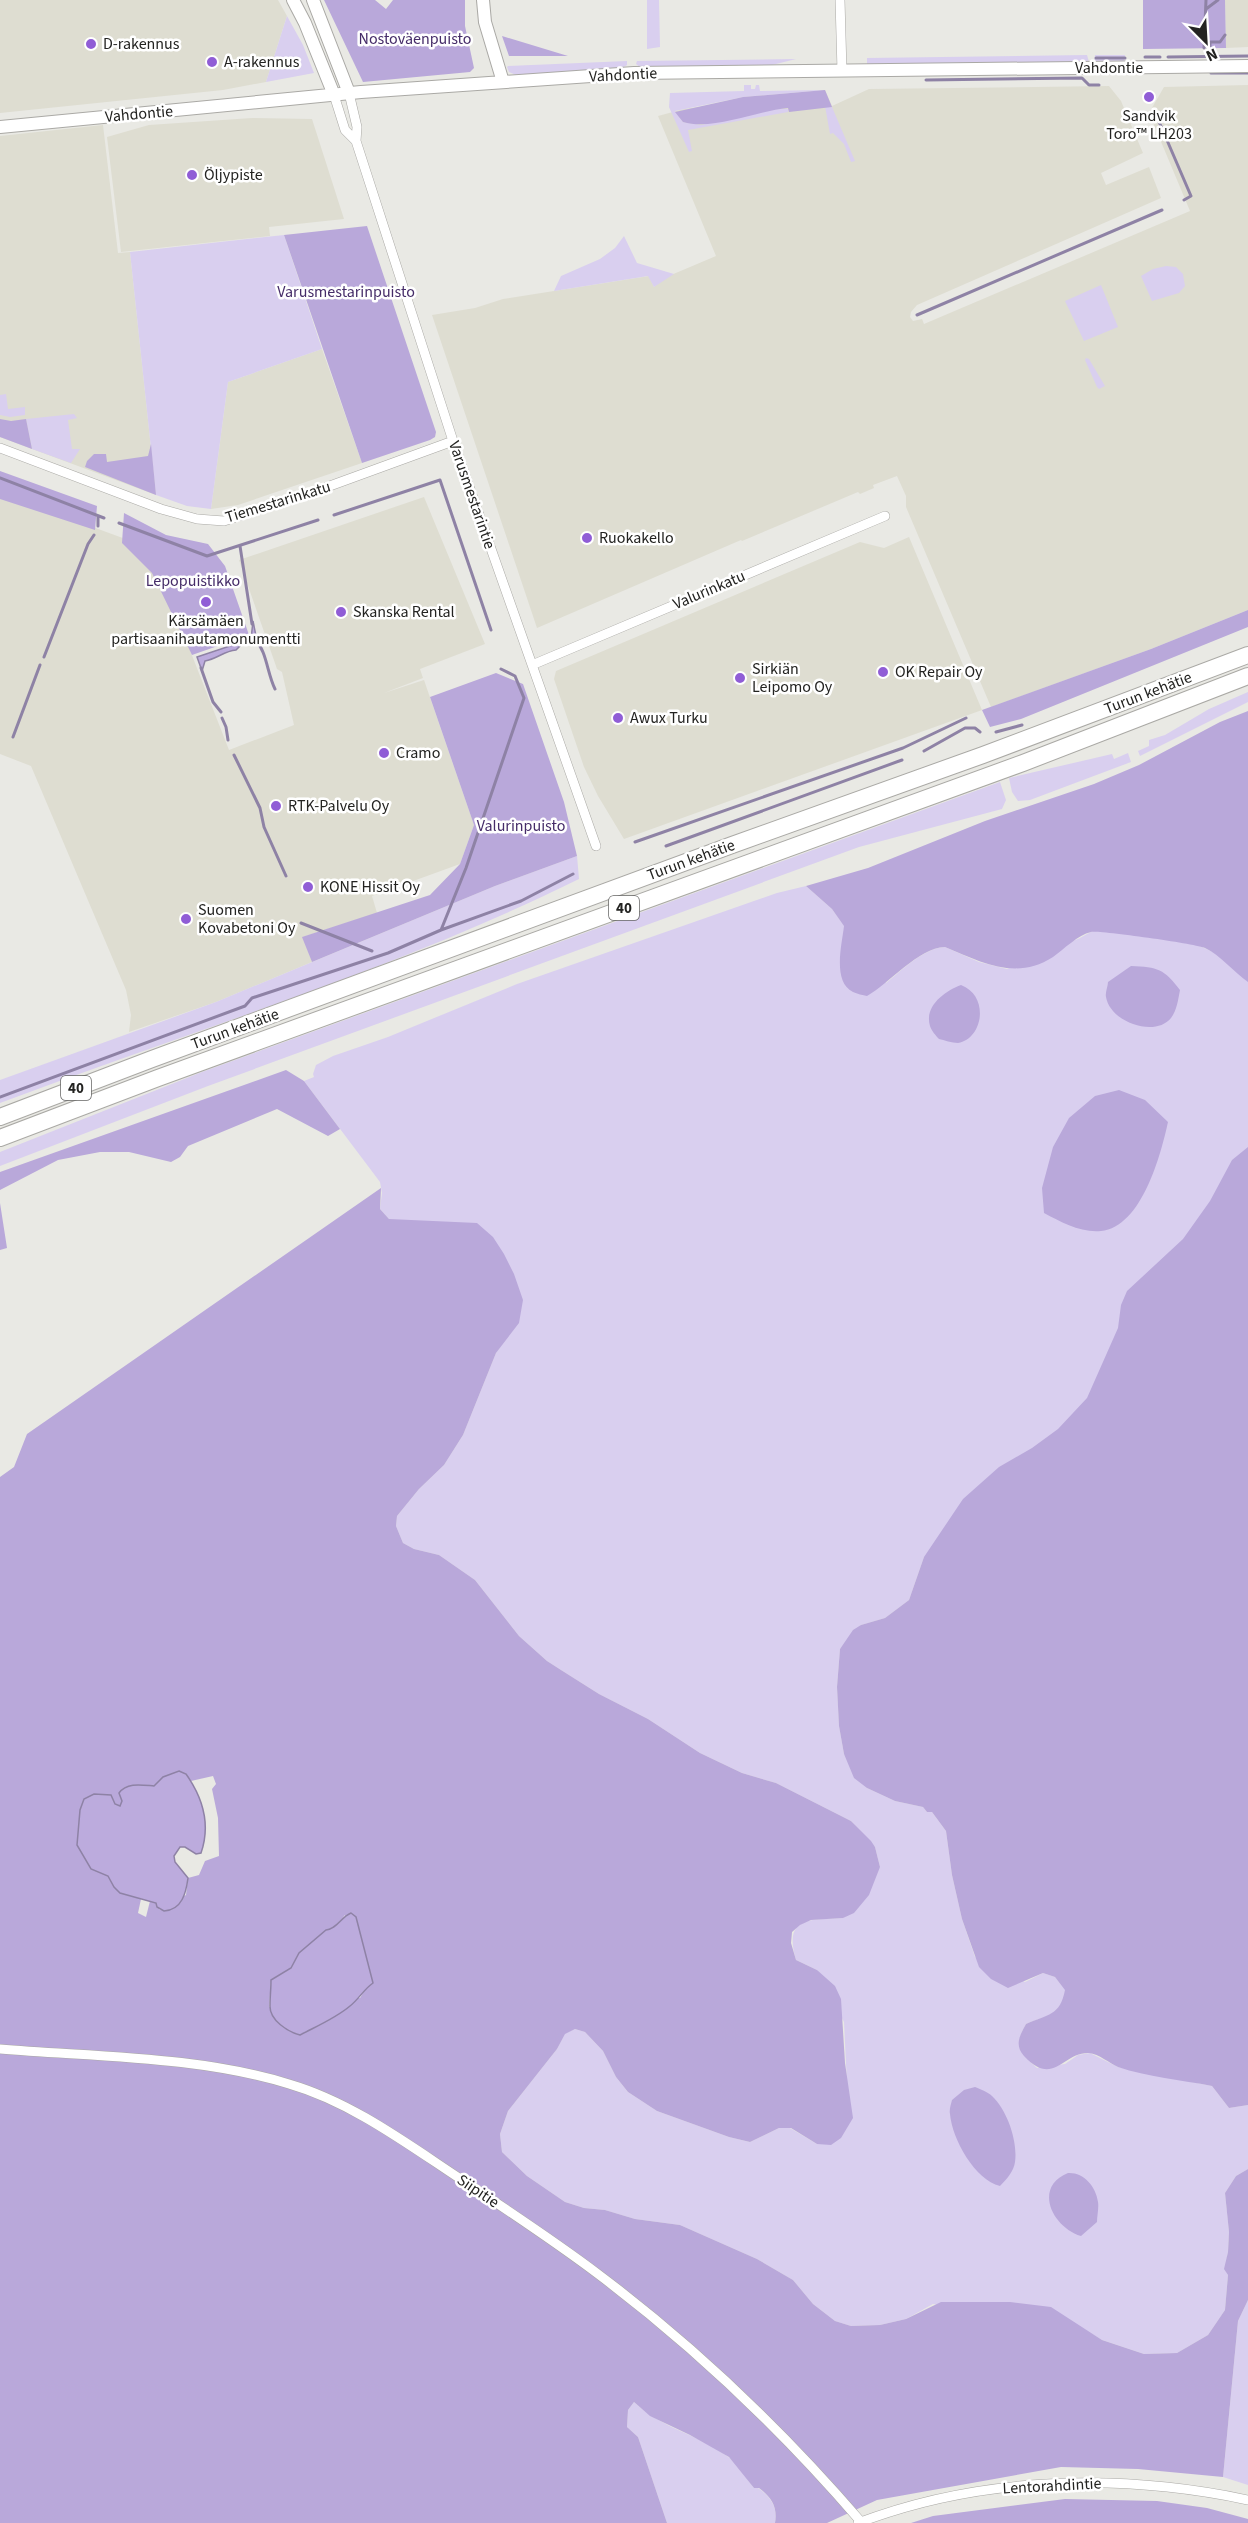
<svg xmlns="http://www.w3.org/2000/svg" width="1248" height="2523" font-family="'Source Sans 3',sans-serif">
  <rect width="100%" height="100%" fill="#e9e9e4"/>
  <path fill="#deddd1" d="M0,0H278L287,16L266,82L223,90L0,113Z
    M1225,0H1248V47L1226,48Z
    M1248,85V610L1151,649L991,707L906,507V496L897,476L873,485L874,488L860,494L858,492L742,541L741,540L537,628L432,315L475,308L503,299L649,276L654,287L664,278L716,256L658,116L684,109L825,90L832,106L869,89L1109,86L1121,101L1143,153L1101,173L1106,185L1149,167L1161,198L917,305L911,312L910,317L913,321L922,319L924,324L1190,211L1149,113L1164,87Z
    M252,118L312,119L344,219L269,227L270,236L121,252L107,137L149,125Z
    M103,125L118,253L130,252L156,495L0,437V136Z
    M322,349L362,463L238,505L211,509L228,382Z
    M0,493L150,548L229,750L294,725L282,672L277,669L239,560L424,497L485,644L420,669L423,678L384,693L424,680L474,825L460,864L372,896L377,913L303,937L312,962L216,1002L129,1032L131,1015L126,990L31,766L0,754Z
    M909,537L982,710L624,839L598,796L584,767L554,679L556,671L860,542L884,548Z"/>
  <path fill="#d9cfef" d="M647,0H659L660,47L647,49Z
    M287,16L303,45L314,73L266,82Z
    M1087,55L1089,62L867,64V58Z
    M1095,55H1125L1124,61L1094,62Z
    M796,59L772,65L640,67L636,64L637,61Z
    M627,61V65L622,68L516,75L509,72L507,67L508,66Z
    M744,85H751V89H755L756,85H759L760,91L825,90L743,97L675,111L683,122L701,125L775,109H788V112L688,130L692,151L689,152L669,107L670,93L744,91Z
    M825,106L832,107L855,161L851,162L844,144L833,133L830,134Z
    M284,235L322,349L228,382L211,509L187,506L156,495L130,252Z
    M624,236L637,263L674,274L654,287L648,276L554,291L561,276L600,259L615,248Z
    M1166,266L1176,267L1183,274L1185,286L1179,293L1152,301L1141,276L1153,269Z
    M1101,285L1118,327L1084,341L1065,301Z
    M1086,358L1089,359L1105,386L1099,389L1097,387L1085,360Z
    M6,394L8,409L25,407V415L10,417L0,415V395Z
    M74,414L77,418L68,420L72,449H80L71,463L32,449L26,419Z
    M1248,692V702L1140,756L1138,751L1149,746V740L1165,735L1209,709Z
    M1128,753L1131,762L1030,800L1018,801L1012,792L1009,778L1112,754L1114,759Z
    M1000,782L1006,800L1002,809L859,847L208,1086L0,1166V1152L202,1072Z
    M577,856L579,879C393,971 193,1030 0,1103V1080L216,1002L495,886Z
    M806,886L832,909L886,983C902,970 924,948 945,947L979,962L1007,969L1080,938C1096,928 1116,923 1134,916L1248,968V1621L924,1557L909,1600L885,1618L861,1625L840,1649L837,1687L839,1726L844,1754L867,1788L895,1801L923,1807L927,1812H932L946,1831L952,1875L962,1919L975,1957L1025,1982L1043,1973L1055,1977L1066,1990C1059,2018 1049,2014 1026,2024C1014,2046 1018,2051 1037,2068L1065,2064L1078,2055L1090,2053L1118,2067L1212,2086L1229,2108L1248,2105V2169L1236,2176L1225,2193L1229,2232L1228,2252L1225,2269L1228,2275L1225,2310L1208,2335L1177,2353L1144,2354L1102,2340L1084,2329L933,2304L906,2319L880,2325L851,2326L835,2321L813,2304L793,2280L757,2259L680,2225L635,2219L605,2210L584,2208L565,2202L527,2176L502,2152L500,2134L508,2111L557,2049L565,2033L575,2029L585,2032L603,2051L616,2077L628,2092L657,2111L729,2137L750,2142L779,2128H790L817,2144L847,2084L844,2022L817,1970L796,1960C783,1916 810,1920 843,1918L880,1867L875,1847L851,1821L776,1783L742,1773L700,1753L648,1719L599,1694L561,1670L547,1661L519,1636L475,1580L439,1555L414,1549L403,1543L396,1526L397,1516L419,1489L444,1465L463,1435L496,1353L502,1344L380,1209L382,1193L380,1182L304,1081L314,1077L313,1074L316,1065L333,1056L388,1037L517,984L777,893Z
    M1248,2300V2485L1223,2477L1238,2321Z
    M634,2402C661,2428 697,2434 727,2456C738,2463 746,2478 754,2488H758C771,2497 778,2507 775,2523H667L638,2437L627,2427L628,2410Z"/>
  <path fill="#b9a8da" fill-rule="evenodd" d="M324,0H375L386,9L393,0H465V26L474,68L470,72L363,82Z
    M1143,0H1225L1226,48L1143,49Z
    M502,36L568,56H509Z
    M825,90L832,107L789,112L788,108C756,111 713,131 683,122L675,112L743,97Z
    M367,226L436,432L435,437L430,440L362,463L284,235Z
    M0,419L11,421L26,419L32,449L0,437Z
    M151,444L156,495L85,467L87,461L94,454H106L107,462L148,456Z
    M0,471L97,506L95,530L0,499Z
    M124,513L166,535L208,544L225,566L249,635L192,655L152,573L122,543Z
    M1248,610V627L1021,719L990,727L982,710L1151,649Z
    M496,673L523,684L564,802L577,856L495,886L312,962L302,937L430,895L460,864L474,825L430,697Z
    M1248,711V982C1234,972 1220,955 1205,948C1197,944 1098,930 1091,932C1078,935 1064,949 1053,957C1016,981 981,962 945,947C918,948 890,983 867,996C863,995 857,994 853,992C832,982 842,944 844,926L832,909L806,886L868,868L985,821L1094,784L1139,765L1220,722Z
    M1131,966C1158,967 1164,969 1180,990C1178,1000 1177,1010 1171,1018C1155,1038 1110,1022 1106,997C1105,993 1108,986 1108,982Z
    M961,985C990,996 983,1039 958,1043C952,1043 944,1040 939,1039C936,1036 931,1030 930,1026C924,1006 945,991 961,985Z
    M286,1070L304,1081L340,1129L328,1136L277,1109L188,1146L180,1157L171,1162L129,1152H100L58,1160L0,1190V1172Z
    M1119,1090L1145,1100L1168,1122C1161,1154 1142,1227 1101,1231C1081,1233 1061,1222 1044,1213L1042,1188L1053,1147L1069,1118L1095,1096Z
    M1248,1147V2105L1229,2108L1212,2086C1182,2080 1147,2077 1118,2067C1109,2063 1099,2054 1089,2053C1062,2052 1054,2088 1024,2056C1014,2045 1020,2035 1026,2024C1048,2014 1060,2016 1065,1990L1055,1977L1043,1973L1008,1988L991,1979L979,1967L962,1919L952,1875L946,1831L932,1812H927L923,1807L895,1801L867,1788L854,1778L844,1754L839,1726L837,1687L840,1649L853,1630L861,1625L885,1618L909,1600L924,1557L963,1499L999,1467L1032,1448L1058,1429L1087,1398L1118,1328L1121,1305L1127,1291L1183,1239L1210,1201L1232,1160Z
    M381,1188L380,1209L389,1219L477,1223L493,1237L504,1254L514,1274L523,1300L519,1323L496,1353L463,1435L444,1465L419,1489L397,1516L396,1526L403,1543L414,1549L439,1555L475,1580L519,1636L547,1661L561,1670L599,1694L648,1719L700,1753L742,1773L776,1783L851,1821L871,1841L875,1847L880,1867L869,1895L854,1913L843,1918L811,1920L800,1925L792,1932L791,1943L796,1960L817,1970L835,1986L841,1999L845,2063L853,2118L841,2138L831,2145L817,2144L791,2128H779L750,2142L729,2137L657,2111L628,2092L616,2077L603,2051L585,2032L575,2029L565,2034L557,2049L508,2111L500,2134L502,2152L527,2176L565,2202L584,2208L605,2210L635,2219L680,2225L757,2259L793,2280L813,2304L835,2321L851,2326L880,2325L906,2319L941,2302H1010L1051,2307L1102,2340L1144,2354L1177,2353L1208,2335L1225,2310L1228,2275L1224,2269L1228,2252L1229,2232L1225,2193L1236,2176L1248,2169V2300L1238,2321L1223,2477L1138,2469L1061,2467L877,2500L827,2523H775C778,2507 771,2497 759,2488H754L729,2457L690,2435L650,2416L634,2402L628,2410L627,2427L638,2437L667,2523H0V1477L14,1467L27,1434ZM179,1772L186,1774L191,1781L213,1776L216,1784L212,1789L218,1818L219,1856L205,1861L199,1875L188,1878L186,1895L160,1910L156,1903L150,1901L146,1917L138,1913L141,1899C125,1894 116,1892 108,1876L94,1794L111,1795L115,1804L121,1806L132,1785L154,1786L163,1778ZM345,1915L366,1988L360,1998L269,2007L271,1980L291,1968L299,1953L336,1926Z
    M0,1203L7,1248L0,1250Z
    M975,2087C980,2089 988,2092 992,2096C1007,2110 1018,2141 1015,2162C1014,2171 1006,2180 1000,2186C975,2180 952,2139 950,2114C949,2110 951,2104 952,2100L964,2090Z
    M1068,2173C1083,2172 1096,2186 1098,2202C1099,2208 1097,2216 1097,2222L1081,2236C1052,2227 1033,2187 1068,2173Z
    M1065,2499L1157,2501L1207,2508L1248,2519V2523H911L933,2516Z"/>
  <path fill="#bcabdd" stroke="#8e82a5" stroke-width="1.5" d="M253,621L257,641L243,643L236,650C224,651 217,659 205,661L202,671L197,657L251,639Z
    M179,1771L186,1774C203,1798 211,1824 201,1853L196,1854L185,1847H180L174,1856L175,1862L188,1878C186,1893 182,1910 164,1911L157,1907L156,1903L120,1893L114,1887L108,1876L91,1869L77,1845L80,1810L84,1799L94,1794L111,1795L115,1804L120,1806L122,1801L119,1793C127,1782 142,1785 154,1786L163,1777Z
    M351,1913L356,1917L373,1983C364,1989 359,1999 350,2006C336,2018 317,2026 300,2035C288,2032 269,2020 270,2005C270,1997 271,1989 271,1980L291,1968L299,1953L326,1930C337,1929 341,1917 351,1913Z"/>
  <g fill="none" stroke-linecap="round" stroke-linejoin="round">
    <path stroke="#8e82a5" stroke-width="3" d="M1206,9L1218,0
      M1210,47V42H1220L1225,35
      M1204,48L1206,0
      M1145,57H1160
      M1168,57L1248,56
      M1096,58H1125
      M1211,73H1248
      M926,80L1082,78L1089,85H1099
      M1154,110L1191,196L1184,200
      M917,315L1162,210
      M0,478L104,518
      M334,515L440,480L491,630
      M119,523L207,556L318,520
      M98,526V516
      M240,546L252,624
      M255,639C267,652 267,673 275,689
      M44,657L88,544L94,535
      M201,668L213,702L221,712
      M501,669L515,676L524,698L466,868L441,930L521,901L573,874
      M222,718L226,727L228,740
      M996,732L1022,725
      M13,737L40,665
      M924,751L965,728H975L980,732
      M234,755L260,808L264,827L286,876
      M635,842L903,748L966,718
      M666,846L902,760
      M301,923L372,951
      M0,1097L245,1006L252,998L388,953L441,930"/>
    <g stroke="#aaa9a5" stroke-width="10">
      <path id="street" d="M840,0L842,71
        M349,93L357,127L356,141L453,441L596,846
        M334,95L345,130L356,141
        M0,448L161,509L197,519L224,521L316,491L453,441
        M532,665L885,516
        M0,2049C95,2057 198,2056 289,2084C351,2102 406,2143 459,2178C506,2209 553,2240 598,2274C695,2347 783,2431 862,2523
        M858,2523C981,2476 1120,2473 1248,2500"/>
    </g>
    <g stroke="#aaa9a5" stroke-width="14">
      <path id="secondary" d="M293,0L305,23L334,95
        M313,0L349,93
        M483,0L485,22L503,82
        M0,127L361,92L634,73L1248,66"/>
    </g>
    <g stroke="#aaa9a5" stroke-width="18">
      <path id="highway" d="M0,1117L152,1059L732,845L983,755L1248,655
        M0,1138L158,1078L1023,763L1248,676"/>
    </g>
    <use href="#street" stroke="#fff" stroke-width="9"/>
    <use href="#secondary" stroke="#fff" stroke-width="12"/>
    <use href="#highway" stroke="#fff" stroke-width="16"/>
  </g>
  <g fill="#905dd6" stroke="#fff" stroke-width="2">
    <circle cx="91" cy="44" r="6"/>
    <circle cx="212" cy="62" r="6"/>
    <circle cx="1149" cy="97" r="6"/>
    <circle cx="192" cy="175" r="6"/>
    <circle cx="587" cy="538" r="6"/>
    <circle cx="206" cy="602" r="6"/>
    <circle cx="341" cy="612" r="6"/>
    <circle cx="883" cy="672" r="6"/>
    <circle cx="740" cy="678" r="6"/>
    <circle cx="618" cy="718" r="6"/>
    <circle cx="384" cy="753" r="6"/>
    <circle cx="276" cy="806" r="6"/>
    <circle cx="308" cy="887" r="6"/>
    <circle cx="186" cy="919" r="6"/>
  </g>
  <g text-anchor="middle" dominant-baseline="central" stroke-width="5" stroke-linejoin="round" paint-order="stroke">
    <g fill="#fff" stroke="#656564" stroke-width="1.5">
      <rect x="609" y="896" width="30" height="24" rx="4.5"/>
      <rect x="61" y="1076" width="30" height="24" rx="4.5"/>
    </g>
    <g font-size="15" font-weight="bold" fill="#232321">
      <text x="624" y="908">40</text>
      <text x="76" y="1088">40</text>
    </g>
    <g font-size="16" fill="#452c68" stroke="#fff">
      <text x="415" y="39">Nostoväenpuisto</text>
      <text x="346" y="292">Varusmestarinpuisto</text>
      <text x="193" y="581">Lepopuistikko</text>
      <text x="521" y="826">Valurinpuisto</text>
    </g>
    <g font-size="16" fill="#232321" stroke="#fff" text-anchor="start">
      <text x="103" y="44">D-rakennus</text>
      <text x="224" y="62">A-rakennus</text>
      <text x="1149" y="116" text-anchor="middle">Sandvik<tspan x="1149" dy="18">Toro™ LH203</tspan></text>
      <text x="204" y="175">Öljypiste</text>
      <text x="599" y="538">Ruokakello</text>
      <text x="353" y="612">Skanska Rental</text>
      <text x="206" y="621" text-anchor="middle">Kärsämäen<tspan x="206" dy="18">partisaanihautamonumentti</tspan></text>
      <text x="752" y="669">Sirkiän<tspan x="752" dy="18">Leipomo Oy</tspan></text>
      <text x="895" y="672">OK Repair Oy</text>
      <text x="630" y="718">Awux Turku</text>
      <text x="396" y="753">Cramo</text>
      <text x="288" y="806">RTK-Palvelu Oy</text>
      <text x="320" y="887">KONE Hissit Oy</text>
      <text x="198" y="910">Suomen<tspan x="198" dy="18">Kovabetoni Oy</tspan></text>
    </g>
    <g font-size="16" fill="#232321" stroke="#fff">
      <text x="1109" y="68">Vahdontie</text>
      <text transform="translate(623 75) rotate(-3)">Vahdontie</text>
      <text transform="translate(139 114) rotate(-5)">Vahdontie</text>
      <text transform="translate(472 495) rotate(71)">Varusmestarintie</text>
      <text transform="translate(278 502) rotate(-17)">Tiemestarinkatu</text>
      <text transform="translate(709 590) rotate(-23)">Valurinkatu</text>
      <text transform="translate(1148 693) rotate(-21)">Turun kehätie</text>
      <text transform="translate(691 860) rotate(-20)">Turun kehätie</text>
      <text transform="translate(235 1029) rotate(-20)">Turun kehätie</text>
      <text transform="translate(478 2191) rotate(34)">Siipitie</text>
      <text transform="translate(1052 2486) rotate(-3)">Lentorahdintie</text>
    </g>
  </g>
  <g transform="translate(1206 42) rotate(156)" stroke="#ffffff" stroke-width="4.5" paint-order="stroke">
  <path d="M0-4.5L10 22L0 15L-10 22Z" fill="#232321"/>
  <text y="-9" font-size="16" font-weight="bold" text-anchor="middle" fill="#232321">N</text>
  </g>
</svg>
